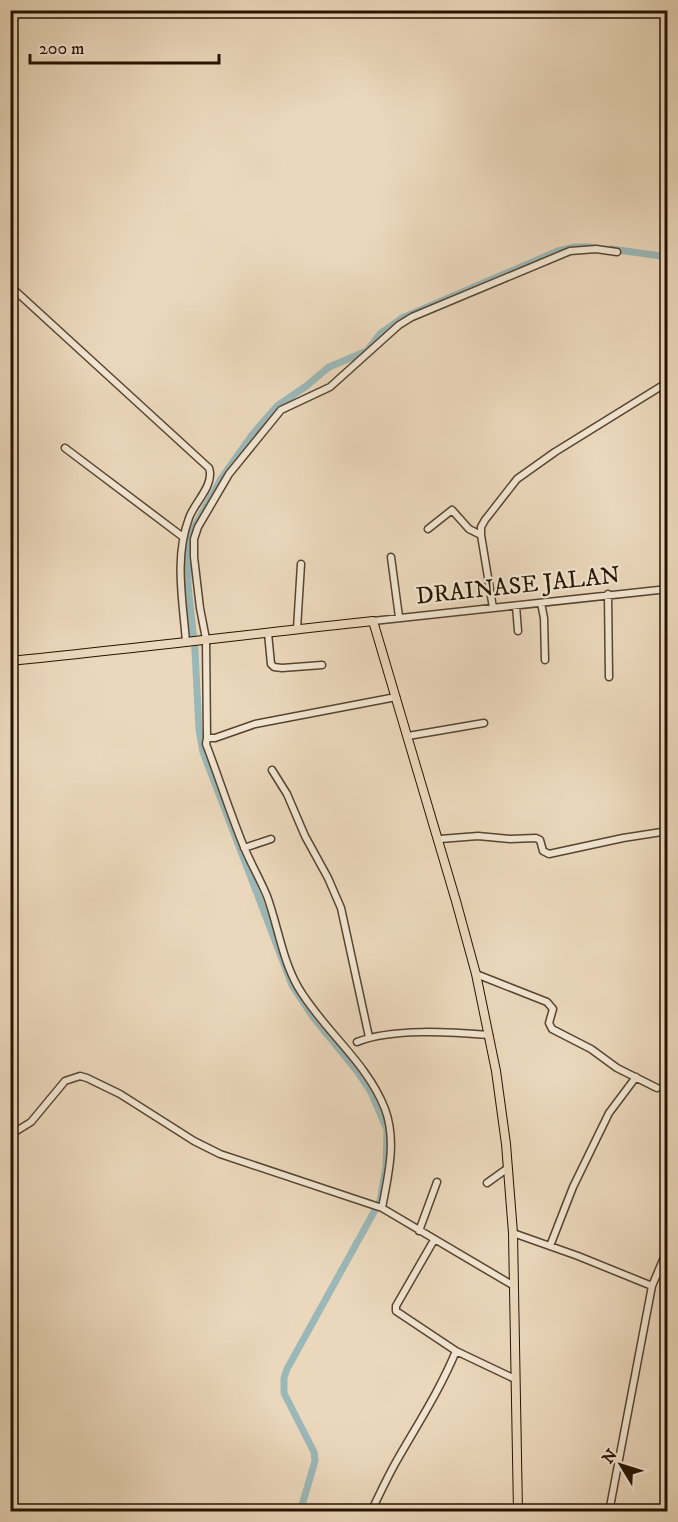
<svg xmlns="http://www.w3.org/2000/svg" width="678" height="1522" font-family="'IM FELL DW Pica',serif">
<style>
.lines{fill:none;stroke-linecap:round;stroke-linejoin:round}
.canal{stroke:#9bb8b8;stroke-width:7}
.minor-casing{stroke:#57442f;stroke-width:9}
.major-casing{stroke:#261300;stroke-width:10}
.minor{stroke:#f2e6d3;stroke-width:6}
.major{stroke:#ebd8bc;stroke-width:8}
.labels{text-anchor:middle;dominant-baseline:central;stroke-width:4.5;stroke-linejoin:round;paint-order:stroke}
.street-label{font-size:24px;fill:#261300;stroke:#f2e6d3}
</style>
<rect width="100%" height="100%" fill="#ebd8bc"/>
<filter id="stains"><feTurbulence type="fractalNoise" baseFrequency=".00333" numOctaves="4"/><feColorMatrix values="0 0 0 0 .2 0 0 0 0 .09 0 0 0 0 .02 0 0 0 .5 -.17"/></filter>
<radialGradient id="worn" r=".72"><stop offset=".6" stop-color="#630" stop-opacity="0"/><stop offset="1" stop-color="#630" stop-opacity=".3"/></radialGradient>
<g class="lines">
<path class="canal" d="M611,249L668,257
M300,1512L315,1461L314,1452L284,1393V1378L287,1369L380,1201L386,1166L387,1130L371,1092L357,1071L313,1017L292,985L203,752L199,730L195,651L188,585V551L191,533L221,479L252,435L277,406L305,387L329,367L367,351L381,333L402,318L558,251L575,247H591"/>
<g class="minor-casing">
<path id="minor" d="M10,286L209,468C215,485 194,503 189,518C174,558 183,601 186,642
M65,448L183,537
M428,529L452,510L469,529L481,535
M391,557L399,617
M608,594L609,677
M541,603L544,618L545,660
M516,606L518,631
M493,608L481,535V527L485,520L517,479L555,452L668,382
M373,621L668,589
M297,629L301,564
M268,633L271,664L274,667L282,668L322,665
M396,697L255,724L215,738H207L206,639L200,608L194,557V539L198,527L229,474L281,410L330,387L399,325L412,317L570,251L596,249L617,252
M408,736L484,723
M207,738L206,744C219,778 230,813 244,847C251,864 260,879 267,896C278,926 282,959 298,987C323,1030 367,1062 385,1109C397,1141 388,1176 382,1208
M272,770L287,794L305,836L328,878L341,908L369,1037
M440,839L478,836L510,839L536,838L540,840L543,851L549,854L623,838L668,831
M244,848L271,839
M476,974L547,1002L553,1009L549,1023L552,1029L591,1049L617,1068L657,1088
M357,1042C392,1028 451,1032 489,1035
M10,1135L31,1122L65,1081L80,1076L87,1078L120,1094L194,1141L220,1154L382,1208L514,1286
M487,1183L508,1168
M419,1231L437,1182
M513,1233L578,1256L652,1286L609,1512
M434,1240L396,1306V1311L456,1351
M550,1246L573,1187L609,1113L636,1077
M652,1286L668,1248
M371,1512C379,1495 387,1478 396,1462C417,1425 440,1390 456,1351L515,1379"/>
</g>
<g class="major-casing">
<path id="major" d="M10,661C132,649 252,634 373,621L456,901L476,974L496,1071L506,1144L513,1233L518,1512"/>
</g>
<use href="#minor" class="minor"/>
<use href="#major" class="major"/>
</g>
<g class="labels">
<g class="street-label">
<text transform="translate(518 586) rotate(-6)">DRAINASE JALAN</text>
</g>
</g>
<rect width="678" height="1522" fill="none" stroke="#ebd8bc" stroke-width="36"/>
<rect x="12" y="12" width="654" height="1498" fill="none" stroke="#261300" stroke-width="3"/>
<rect x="18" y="18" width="642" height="1486" fill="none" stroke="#261300" stroke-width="1.5"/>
<g transform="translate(621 1465) rotate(308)" stroke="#f2e6d3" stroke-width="4.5" paint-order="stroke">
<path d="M0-4.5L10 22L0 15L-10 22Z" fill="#261300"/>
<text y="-9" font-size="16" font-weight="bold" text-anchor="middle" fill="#261300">N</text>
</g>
<path d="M30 54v9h189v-9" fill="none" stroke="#261300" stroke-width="3"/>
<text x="39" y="54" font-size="18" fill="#261300" stroke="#f2e6d3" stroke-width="4.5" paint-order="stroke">200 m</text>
<rect width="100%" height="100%" filter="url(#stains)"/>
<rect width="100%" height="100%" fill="url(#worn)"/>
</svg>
